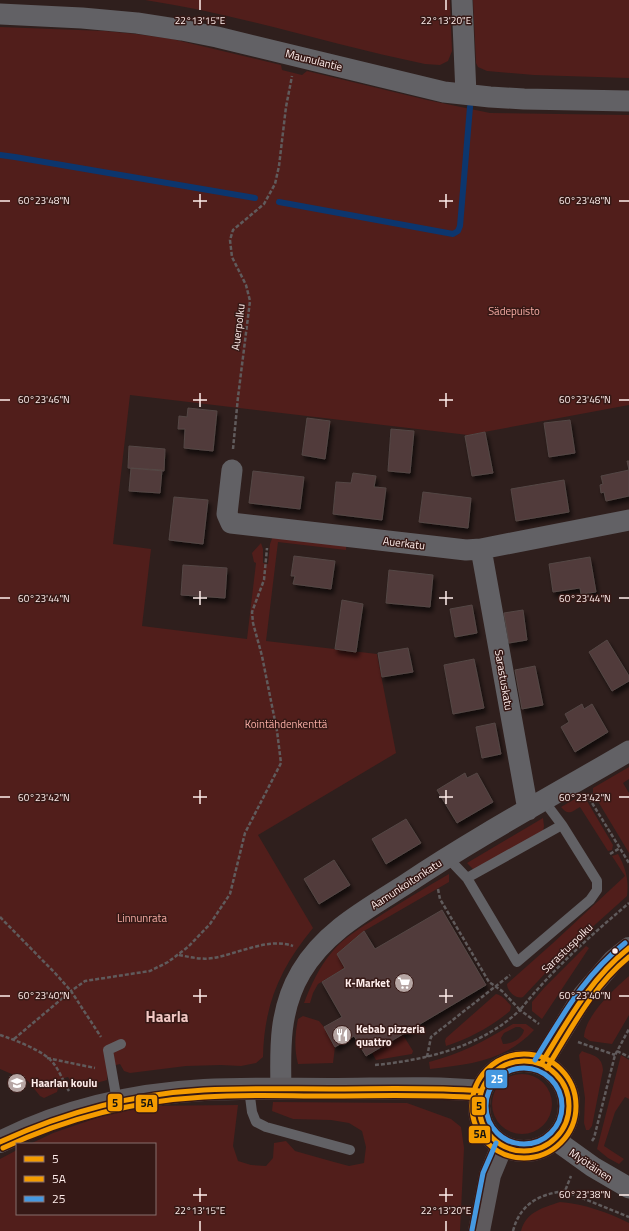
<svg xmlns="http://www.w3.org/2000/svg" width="629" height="1231" font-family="'Titillium Web',sans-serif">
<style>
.green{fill:#511e1b;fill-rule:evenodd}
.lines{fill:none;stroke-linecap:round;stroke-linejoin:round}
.stream{stroke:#0c366e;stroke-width:6}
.building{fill:#513b3a;stroke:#544745;filter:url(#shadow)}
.path{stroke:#605b5c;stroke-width:2.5;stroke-dasharray:4 2;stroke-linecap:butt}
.lane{stroke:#626165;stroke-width:10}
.street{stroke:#626165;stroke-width:21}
.secondary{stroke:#5e5a5d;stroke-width:22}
.bus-1-casing{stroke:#361916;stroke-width:8}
.bus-2-casing{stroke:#361916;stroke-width:8}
.bus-3-casing{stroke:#361916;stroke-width:8}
.bus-1{stroke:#f59c00;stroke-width:5}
.bus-2{stroke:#f59c00;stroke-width:5}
.bus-3{stroke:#4699e1;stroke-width:5}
.ticks{fill:none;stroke:#ffeeec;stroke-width:1.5}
.bus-dot{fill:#ffeeec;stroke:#361916;stroke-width:1.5}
.labels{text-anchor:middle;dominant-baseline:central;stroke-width:3;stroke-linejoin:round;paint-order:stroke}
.street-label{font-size:11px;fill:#ffeeec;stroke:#361916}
.park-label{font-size:11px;fill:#f6aca4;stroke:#361916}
.poi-label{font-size:11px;font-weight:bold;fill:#ffeeec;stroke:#361916;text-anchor:start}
.district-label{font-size:15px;font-weight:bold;fill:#f2c9c5;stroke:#361916}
.ticks-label{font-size:10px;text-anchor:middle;fill:#ffeeec;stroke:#361916;stroke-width:3;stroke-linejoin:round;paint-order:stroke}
.line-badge{stroke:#361916;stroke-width:1.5}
.badge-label{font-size:11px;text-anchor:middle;font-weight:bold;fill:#fff}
.pale-badge-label{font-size:11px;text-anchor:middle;font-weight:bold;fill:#111}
</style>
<defs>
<filter id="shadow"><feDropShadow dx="2.5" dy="4.5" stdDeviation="2" flood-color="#0009"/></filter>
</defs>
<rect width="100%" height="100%" fill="#2f1f1d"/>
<path class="green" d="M145,0H450L452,51L448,61L440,65L425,64C331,45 239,14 145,0Z
M473,0H629V78L534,75L487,71L478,67L476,63Z
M0,27L105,31L136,34L172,39L281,65L282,70L302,75L307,71L427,100L490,113L629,115V405L468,435L130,395L113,544L151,549L142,626L247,639L256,563L254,562L252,553L261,543L263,549V563L268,564L270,544L273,536L346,545V550L278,542L266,641L377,654L396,753L258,835L313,928C280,968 264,1005 263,1057L256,1063L241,1066L221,1065L186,1066L130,1073L124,1071L120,1064L108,1067L107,1080C99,1082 83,1088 74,1084C72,1083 69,1079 68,1077L57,1080L59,1085L57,1092L44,1098L40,1096L28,1081L0,1069Z
M629,767V779L623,783L629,793V853L593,793V788Z
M580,796L587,801L613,845L612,850L608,851L580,807C571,812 569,816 561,807Z
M543,818L544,826L543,831L476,869H473L467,863Z
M618,854C626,868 629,881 627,896L568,949L523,997C516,1000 507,991 507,984L553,943L625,876L612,856Z
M449,874V882L364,931L337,954L345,968L318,984L313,993L310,1003H304C311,985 319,967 332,952C344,937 362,927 378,917C401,902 425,888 449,874Z
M586,946L589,948L542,1019L532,1011V1002L544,988Z
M629,976V1015L612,1044L590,1041L584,1037C585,1016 613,990 629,976Z
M496,994C502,995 507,1001 511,1006L510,1011C491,1027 470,1038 446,1046L445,1041L446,1038Z
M303,1016L319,1021L324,1027L335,1047L333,1063L298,1064C294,1049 295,1034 298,1019Z
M513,1024H526L534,1030C505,1061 470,1064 430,1069L429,1062C461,1054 485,1041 513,1024ZM516,1027H520L524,1030C522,1039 512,1044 503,1044L501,1038L504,1033Z
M403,1035L413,1051L412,1054L376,1060L372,1053Z
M582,1051C594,1056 602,1056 603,1070L592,1126L589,1130H586L584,1123L585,1098L579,1055Z
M621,1055L629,1060V1099L625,1097L615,1112L604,1146L624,1159L619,1164L608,1158L597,1149Z
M492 1104a30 30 0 1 1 60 0a30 30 0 1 1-60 0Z
M273,1102L407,1103L451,1119L461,1127L464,1148L460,1231H0V1159L17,1150V1214H155V1144H30L53,1133L111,1113L137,1106L238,1105L233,1146L238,1161L251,1165L266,1166L273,1158L274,1143L286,1141L295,1151L334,1162L349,1166L364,1163L366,1147L362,1131L349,1123L331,1120L293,1119L272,1111Z
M560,1202C584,1204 607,1212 629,1223V1231H521C526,1212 542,1208 560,1202Z"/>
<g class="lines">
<path class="stream" d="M0,155L15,157L255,198
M279,202L453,234L458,231L460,226L470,107"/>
</g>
<path class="building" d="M188,408L217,411L213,451L184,448L185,429H178L179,416L187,417Z
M307,418L330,421L325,459L302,455Z
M570,420L575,453L549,457L544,423Z
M391,429L414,431L410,473L388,471Z
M485,432L493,473L472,476L465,436Z
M129,446L165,449L164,471L128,468Z
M627,461H629V496L606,501L604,492L601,493L600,485L603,484L601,476L629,470Z
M131,468L162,470L160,493L129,491Z
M253,471L304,477L300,509L249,503Z
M353,473L376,476L374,487L386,488L382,520L333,514L336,482L351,483Z
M564,480L569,512L516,521L511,489Z
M423,492L471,498L468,528L419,522Z
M174,497L208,500L203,544L169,540Z
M294,556L335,561L331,589L293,584L295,576H291Z
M590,557L596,592L581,594L580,588L553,592L549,564Z
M183,565L227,568L225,598L181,595Z
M389,570L433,575L430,607L386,603Z
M342,600L363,604L356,652L335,649Z
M472,605L477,633L455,637L450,609Z
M523,610L527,640L509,643L504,613Z
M607,640L629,676V681L612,691L589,652Z
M408,648L413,672L382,677L378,653Z
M474,659L484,708L453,714L444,665Z
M535,666L543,705L522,709L515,670Z
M582,704L584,709L592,704L608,732L575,752L561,727L569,722L565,714Z
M495,723L501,754L482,758L476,727Z
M465,773L467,778L477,773L493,802L457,823L437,790Z
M406,819L421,843L386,864L372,839Z
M334,860L350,885L319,904L304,879Z
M442,910L486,985L366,1056L354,1036L335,1047L324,1027L342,1017L322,982L345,968L337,954L364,931L375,949Z"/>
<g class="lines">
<path class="path" d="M233,449L238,397L250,301L246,285L232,257L230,240L233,230L264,204L275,184L279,166L286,107L292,76
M589,798L629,863
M610,854L620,848
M438,889L440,899L489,982L502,991L520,1010C552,970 590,936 629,903
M0,917L55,973L71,991L101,1037
M179,955C190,957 201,960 213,958C237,954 270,937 293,946
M0,1035C15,1040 45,1051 54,1064C60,1072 64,1083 69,1091
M14,1039L71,991L85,981L150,971L168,962L188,947L210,924L230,894L245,833L281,763L277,731L262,656L253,623L252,612L264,580L267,548
M578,1042L615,1055
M617,1051L629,1057
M427,1057L431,1037L510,975
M47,1058L95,1068
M375,1065C426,1060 481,1047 520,1010L539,1024
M592,1141L594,1138L615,1055L629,1029
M565,1191L629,1217
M513,1231C520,1204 539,1194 565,1191L571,1176"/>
<path class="lane" d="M447,857L467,878L517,962L590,900L597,890V881L562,825L544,801
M467,878L562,825
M249,1089L252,1112L256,1122L266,1127L350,1150
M117,1101L108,1050L121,1044"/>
<path class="street" d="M462,0L466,94
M0,14L82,18L137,23L182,30L217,37L444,92L490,97L524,99L629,101
M232,470L227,514L231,523L466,550L481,549L629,520
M481,549L528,810
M281,1089C280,1048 279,1009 301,972C325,931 367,909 406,884C478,836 554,795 629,751
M554,1139L593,1167L629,1188"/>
<path class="secondary" d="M479 1106a45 45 0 1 1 90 0a45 45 0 1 1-90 0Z
M541,1064L583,996L614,960L629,948
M0,1142C63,1110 134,1094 204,1090C246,1088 287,1089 329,1089C379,1089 430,1086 480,1091
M479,1231L490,1175L502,1146"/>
<g class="bus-1-casing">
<path id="bus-1" d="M479 1106a45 45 0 1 1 90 0a45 45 0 1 1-90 0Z
M541,1064C567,1022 590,979 629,948
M0,1142C65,1112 133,1094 204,1090C246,1088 287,1089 329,1089C379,1089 429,1087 480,1091"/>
</g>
<g class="bus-2-casing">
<path id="bus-2" d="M472 1106a52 52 0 1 1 104 0a52 52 0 1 1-104 0Z
M547,1068C571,1029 593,986 629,957
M3,1148C67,1118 134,1101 204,1097C245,1094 287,1096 328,1096C379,1096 429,1094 479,1098"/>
</g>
<g class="bus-3-casing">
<path id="bus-3" d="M535,1060C562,1017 584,975 625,943
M486 1106a38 38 0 1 1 76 0a38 38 0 1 1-76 0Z
M472,1230L483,1173L496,1143"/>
</g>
<use href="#bus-1" class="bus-1"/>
<use href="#bus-2" class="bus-2"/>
<use href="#bus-3" class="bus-3"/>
</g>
<path class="ticks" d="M200,0V10M446,0V10M200,194V208M446,194V208M0,201H10M193,201H207M439,201H453M619,201H629M200,393V407M446,393V407M0,400H10M193,400H207M439,400H453M619,400H629M200,591V605M446,591V605M0,598H10M193,598H207M439,598H453M619,598H629M200,790V804M446,790V804M0,797H10M193,797H207M439,797H453M619,797H629M200,989V1003M446,989V1003M0,996H10M193,996H207M439,996H453M619,996H629M200,1188V1202M446,1188V1202M193,1195H207M439,1195H453M619,1195H629M200,1221V1231M446,1221V1231"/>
<defs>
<g id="supermarket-disc" transform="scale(1)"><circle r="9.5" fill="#b6a6a4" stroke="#361916"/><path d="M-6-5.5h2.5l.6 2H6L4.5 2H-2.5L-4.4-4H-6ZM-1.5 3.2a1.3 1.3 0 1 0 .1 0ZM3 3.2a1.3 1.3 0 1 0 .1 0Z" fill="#fff"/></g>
<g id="restaurant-disc" transform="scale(1)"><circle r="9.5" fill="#b6a6a4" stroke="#361916"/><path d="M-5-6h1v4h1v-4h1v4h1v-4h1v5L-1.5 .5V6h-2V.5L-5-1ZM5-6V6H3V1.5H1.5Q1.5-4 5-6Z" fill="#fff"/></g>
<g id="school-disc" transform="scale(1)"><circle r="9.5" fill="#b6a6a4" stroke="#361916"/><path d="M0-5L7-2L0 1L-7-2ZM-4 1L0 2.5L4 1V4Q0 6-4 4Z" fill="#fff"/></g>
</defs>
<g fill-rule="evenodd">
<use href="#supermarket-disc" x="404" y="983"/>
<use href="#restaurant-disc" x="342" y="1035"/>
<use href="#school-disc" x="17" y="1083"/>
</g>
<circle class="bus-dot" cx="615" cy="951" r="3.5"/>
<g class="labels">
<g class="street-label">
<text transform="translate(314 60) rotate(14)">Maunulantie</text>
<text transform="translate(238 327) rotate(-83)">Auerpolku</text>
<text transform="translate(404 543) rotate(7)">Auerkatu</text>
<text transform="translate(504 680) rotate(80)">Sarastuskatu</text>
<text transform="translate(406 884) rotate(-33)">Aamunkoitonkatu</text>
<text transform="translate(567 948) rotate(-44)">Sarastuspolku</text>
<text transform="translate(591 1165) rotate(34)">Myötäinen</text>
</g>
<g class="park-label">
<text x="514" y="311">Sädepuisto</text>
<text x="286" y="724">Kointähdenkenttä</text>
<text x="142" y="918">Linnunrata</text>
</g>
<g class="poi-label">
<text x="390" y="983" text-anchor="end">K-Market</text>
<text x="356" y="1029">Kebab pizzeria<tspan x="356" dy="13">quattro</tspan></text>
<text x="31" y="1083">Haarlan koulu</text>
</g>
<g class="district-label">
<text x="167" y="1016">Haarla</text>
</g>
</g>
<g class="ticks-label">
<text x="200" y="24">22°13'15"E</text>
<text x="446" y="24">22°13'20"E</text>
<text x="44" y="204">60°23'48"N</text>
<text x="585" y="204">60°23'48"N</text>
<text x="44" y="403">60°23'46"N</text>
<text x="585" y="403">60°23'46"N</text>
<text x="44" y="602">60°23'44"N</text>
<text x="585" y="602">60°23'44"N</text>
<text x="44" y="801">60°23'42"N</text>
<text x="585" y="801">60°23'42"N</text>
<text x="44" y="999">60°23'40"N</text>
<text x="585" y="999">60°23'40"N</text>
<text x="585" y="1198">60°23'38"N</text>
<text x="200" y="1214">22°13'15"E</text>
<text x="446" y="1214">22°13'20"E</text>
</g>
<g class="line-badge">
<rect x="485" y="1069" width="23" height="20" rx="4" fill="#4699e1"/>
<rect x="107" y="1093" width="16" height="19" rx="4" fill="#f59c00"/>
<rect x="135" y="1094" width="23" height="19" rx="4" fill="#f59c00"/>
<rect x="471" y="1096" width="15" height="20" rx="4" fill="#f59c00"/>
<rect x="468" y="1125" width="23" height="19" rx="4" fill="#f59c00"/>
</g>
<g class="badge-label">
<text x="497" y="1083">25</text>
</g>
<g class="pale-badge-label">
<text x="115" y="1107">5</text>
<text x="147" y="1107">5A</text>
<text x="479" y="1110">5</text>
<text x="480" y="1138">5A</text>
</g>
<rect x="16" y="1143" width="140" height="72" fill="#361916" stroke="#866e6c"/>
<rect x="24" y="1156" width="20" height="6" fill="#f59c00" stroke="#866e6c"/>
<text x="52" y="1163" font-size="12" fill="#ffeeec">5</text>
<rect x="24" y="1176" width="20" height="6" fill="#f59c00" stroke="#866e6c"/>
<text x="52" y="1183" font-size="12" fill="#ffeeec">5A</text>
<rect x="24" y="1196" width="20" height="6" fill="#4699e1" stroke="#866e6c"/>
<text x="52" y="1203" font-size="12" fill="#ffeeec">25</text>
</svg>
